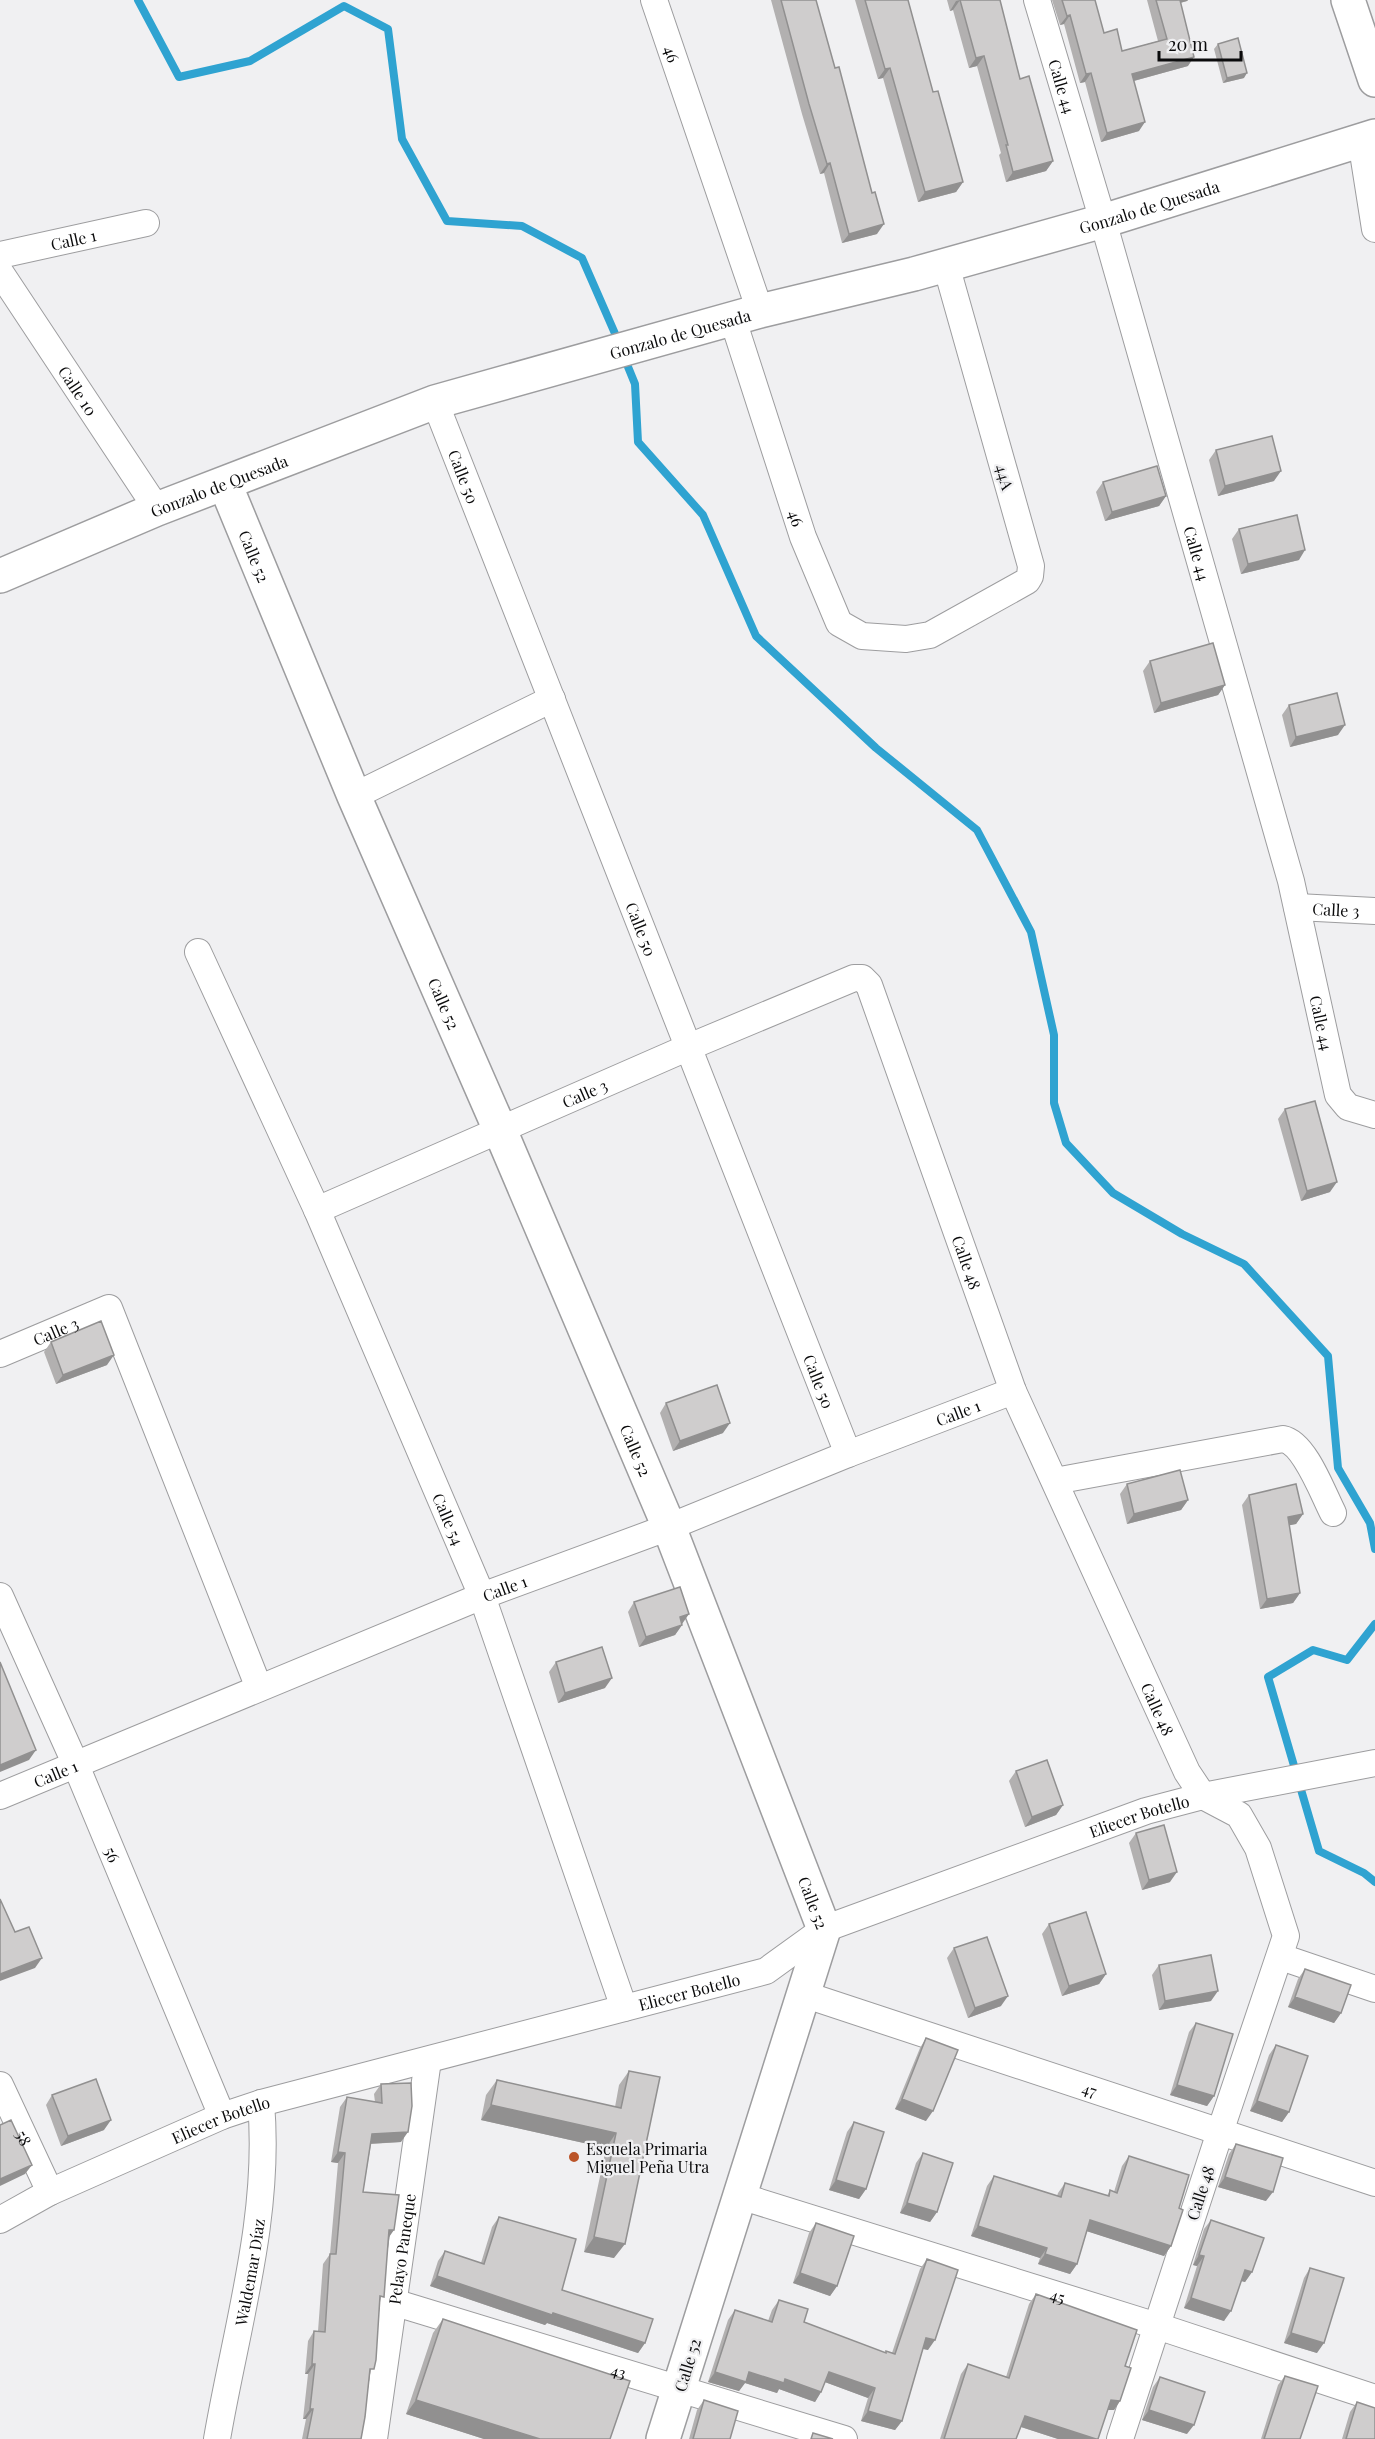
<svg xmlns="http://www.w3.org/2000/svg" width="1375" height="2439" font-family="'Playfair Display',serif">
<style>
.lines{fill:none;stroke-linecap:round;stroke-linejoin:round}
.stream{stroke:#2fa3d1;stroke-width:8}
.street-casing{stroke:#9d9d9f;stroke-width:28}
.secondary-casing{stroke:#9d9d9f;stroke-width:36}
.street{stroke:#fff;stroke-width:26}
.secondary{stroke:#fff;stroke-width:33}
.wall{fill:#b2b0b0}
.shaded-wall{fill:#919090}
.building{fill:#cfcdcd;stroke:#919090;stroke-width:1.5}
.poi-dot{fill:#bb5428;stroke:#f0f0f2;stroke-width:2}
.labels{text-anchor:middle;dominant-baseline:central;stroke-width:4.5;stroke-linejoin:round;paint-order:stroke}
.street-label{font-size:16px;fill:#0b0b0c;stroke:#f0f0f2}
.poi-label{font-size:16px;fill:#0b0b0c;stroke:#f0f0f2;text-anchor:start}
</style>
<rect width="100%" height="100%" fill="#f0f0f2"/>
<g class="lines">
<path class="stream" d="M138,0L179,77L250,61L344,6L388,29L402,139L447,221L522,226L582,258L620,345
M624,357L635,384L638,442L703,515L756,636L876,748L977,830L1031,932L1054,1035V1103L1066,1143L1113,1193L1182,1234L1244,1264L1328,1356L1338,1468L1370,1523L1375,1549
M1375,1624L1347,1660L1313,1650L1268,1677L1319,1851L1364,1873L1375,1882"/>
<g class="street-casing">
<g id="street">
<path id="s1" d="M654,0L760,311"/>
<path id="s2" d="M1037,0L1103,221L1291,881L1338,1095L1348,1107L1375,1115"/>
<path d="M1361,140L1375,229"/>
<path id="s3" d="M0,255L146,223"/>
<path id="s4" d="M0,272L157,509"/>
<path id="s5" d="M733,320L803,537L839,623L862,636L906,639L930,635L1027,581L1030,576L1031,566L946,265"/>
<path id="s6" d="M435,402L848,1454"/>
<path d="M354,796L552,699"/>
<path id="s7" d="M1297,907L1375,911"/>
<path id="s8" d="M198,952L317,1210L482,1596L624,2008"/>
<path id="s9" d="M317,1210L689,1047L854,978H862L869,985L1013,1391L1187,1772L1203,1796L1239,1815L1258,1848L1286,1936L1220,2132L1120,2439"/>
<path id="s10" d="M0,1354L109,1308L259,1688"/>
<path d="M1055,1481L1283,1439C1305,1443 1323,1494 1333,1513"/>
<path id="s11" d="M0,1596L75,1763L222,2116"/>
<path id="s12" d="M0,1796L482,1596L669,1527L848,1454L1013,1391"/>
<path d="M1281,1957L1375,1989"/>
<path id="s13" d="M803,1994L1375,2183"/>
<path id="s14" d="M0,2085L50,2192"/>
<path id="s15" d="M740,2196L1157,2326L1375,2398"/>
<path id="s16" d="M0,2220L50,2192L222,2116L261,2103L766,1971L824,1929L1146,1811L1203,1796L1375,1763"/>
<path id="s17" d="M393,2302L844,2439"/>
<path id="s18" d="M217,2439C236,2328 271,2216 261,2103"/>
<path id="s19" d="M374,2439L428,2060"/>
</g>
</g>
<g class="secondary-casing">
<g id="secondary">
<path d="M1348,0L1375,80"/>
<path id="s20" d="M225,484L354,796L500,1130L669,1527L824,1929L663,2439"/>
<path id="s21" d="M0,576L157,509L435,402L760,311L914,274L1103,221L1375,136"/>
</g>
</g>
<use href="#street" class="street"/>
<use href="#secondary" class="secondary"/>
</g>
<path class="wall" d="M771,0H816L877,234L842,243L824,173L820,174L802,114Z
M855,0H908L933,92L963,182L956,192L918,202L883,78L878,79Z
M947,0H1000L1020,79L1053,161L1046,171L1006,182L999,155L1001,153L977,66L969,68L953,10L950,11Z
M1052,0H1095L1104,33L1122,51L1158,41L1147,0H1188L1187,1L1180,3L1188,66L1134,81L1139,131L1101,142L1085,82L1080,83L1064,24L1060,25Z
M1218,44L1244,78L1223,83L1214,49Z
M1216,450L1274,481L1218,496L1209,460Z
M1103,482L1166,496L1159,506L1105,521L1096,492Z
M1239,529L1299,560L1241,574L1232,539Z
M1150,661L1225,685L1218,695L1154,713L1143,671Z
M1289,705L1338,735L1290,747L1282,715Z
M1285,1109L1330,1192L1301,1201L1278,1119Z
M51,1342L107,1365L56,1384L44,1352Z
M666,1403L723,1433L673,1451L660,1413Z
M1127,1484L1188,1500L1181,1510L1127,1524L1120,1494Z
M1249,1495L1303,1514L1296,1524L1289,1525L1300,1593L1293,1603L1260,1609L1242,1505Z
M634,1602L682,1624V1625L675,1635L639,1647L628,1612Z
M556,1662L605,1688L558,1703L549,1672Z
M1016,1771L1063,1805L1056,1815L1025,1827L1009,1781Z
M1136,1833L1170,1882L1142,1890L1129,1843Z
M1049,1924L1106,1974L1099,1984L1062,1996L1042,1934Z
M954,1948L1001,2006L968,2018L947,1958Z
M1159,1965L1211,2001L1159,2010L1152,1975Z
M1305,1969L1341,2013L1334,2023L1288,2007L1298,1979Z
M1196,2023L1214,2096L1207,2106L1170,2095L1189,2032Z
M926,2038V2121L895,2109L920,2048Z
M1276,2045L1289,2112L1282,2122L1250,2111L1269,2055Z
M629,2071L614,2258L584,2252L606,2148L481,2120L486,2095L497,2080L615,2107L619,2085Z
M381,2084L401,2142L371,2144L363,2192L389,2238L361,2439H302L306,2419H303L308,2374H305L308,2341L314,2331H318L323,2264L330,2254L338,2163L331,2162L340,2107L347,2097L375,2102L374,2094Z
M52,2095L104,2130L61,2146L46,2105Z
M854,2122L866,2189L859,2199L829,2190L847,2132Z
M1236,2144L1266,2201L1218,2187L1229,2154Z
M923,2153L937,2212L930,2222L900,2213L916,2163Z
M1129,2156L1179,2208L1171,2246L1164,2256L1087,2231L1077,2264L1070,2274L1038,2264L1040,2258L971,2236L987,2186L994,2176L1057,2196L1058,2193L1065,2183L1107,2196L1110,2190L1114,2192L1122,2166Z
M499,2217L562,2290L645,2343L638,2353L547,2323L545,2325L430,2286L438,2261L445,2251L481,2263L492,2227Z
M1211,2220L1252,2272L1245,2282L1241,2281L1224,2321L1184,2308L1197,2266L1193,2265L1204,2229Z
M816,2223L837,2286L830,2296L793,2283L809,2233Z
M927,2259L928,2350L923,2349L902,2421L895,2430L861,2421L868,2398L825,2382L821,2392L815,2402L779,2389L777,2393L745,2383L739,2391L708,2382L728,2320L735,2310L768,2321L772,2310L779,2300L804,2322L885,2353L886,2351L892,2353L920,2269Z
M1310,2268L1317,2353L1284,2343L1304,2278Z
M1036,2294L1125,2366L1120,2401L1114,2410H1107L1098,2439H1058L1021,2427L1016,2439H940L961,2374L968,2364L1006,2377L1029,2304Z
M443,2319L610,2439H484L406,2414L433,2333Z
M1285,2376L1300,2439H1261L1278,2385Z
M1160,2377L1187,2434L1142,2420L1153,2387Z
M704,2400L730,2439H689L697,2410Z
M1357,2402L1375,2439H1342L1350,2412Z"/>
<path class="shaded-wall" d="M960,0L953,10L950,11L956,1Z
M1176,0H1188L1187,1L1172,5Z
M1070,15L1064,24L1060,25L1067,16Z
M984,56L977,66L969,68L976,58Z
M1194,57L1188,66L1126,83L1132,74Z
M890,68L883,78L878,79L885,69Z
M1091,73L1085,82L1080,83L1086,74Z
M1247,73L1244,78L1223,83L1227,78Z
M1145,122L1139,131L1101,142L1107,133Z
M1053,161L1046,171L1006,182L1013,172Z
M830,163L824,173L820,174L827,164Z
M963,182L956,192L918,202L925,192Z
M884,224L877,234L842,243L849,234Z
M1281,471L1274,481L1218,496L1225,486Z
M1166,496L1159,506L1105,521L1112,512Z
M1305,550L1299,560L1241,574L1248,564Z
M1225,685L1218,695L1154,713L1161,703Z
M1345,725L1338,735L1290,747L1296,737Z
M1337,1182L1330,1192L1301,1201L1307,1191Z
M114,1355L107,1365L56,1384L63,1375Z
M730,1423L723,1433L673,1451L680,1441Z
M1188,1500L1181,1510L1127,1524L1134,1514Z
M1303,1514L1296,1524L1281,1527L1288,1517Z
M1300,1593L1293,1603L1260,1609L1267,1599Z
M689,1614L682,1624L680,1617Z
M682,1625L675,1635L639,1647L646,1637Z
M612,1678L605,1688L558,1703L565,1693Z
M36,1750L29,1760L0,1772V1765Z
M1063,1805L1056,1815L1025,1827L1032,1817Z
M1177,1872L1170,1882L1142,1890L1149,1880Z
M42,1958L35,1968L0,1981V1974Z
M1106,1974L1099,1984L1062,1996L1069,1986Z
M1218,1991L1211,2001L1159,2010L1165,2001Z
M1008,1996L1001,2006L968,2018L975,2008Z
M1295,1997L1341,2013L1334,2023L1288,2007Z
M1177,2085L1214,2096L1207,2106L1170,2095Z
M902,2099L933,2111L926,2121L895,2109Z
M1257,2101L1289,2112L1282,2122L1250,2111Z
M491,2105L616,2133L606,2148L481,2120Z
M111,2120L104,2130L61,2146L68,2136Z
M408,2132L401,2142L365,2144L372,2134Z
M338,2152L345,2153L338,2163L331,2162Z
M32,2165L25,2174L0,2186V2179Z
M1225,2177L1273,2192L1266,2201L1218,2187Z
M836,2180L866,2189L859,2199L829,2190Z
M907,2203L937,2212L930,2222L900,2213Z
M1090,2220L1171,2246L1164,2256L1083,2230Z
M978,2226L1047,2248L1040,2258L971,2236Z
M389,2230H394L387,2240Z
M594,2237L625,2244L614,2258L584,2252Z
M1045,2254L1077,2264L1070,2274L1038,2264Z
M1199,2255L1204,2256L1197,2266L1193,2265Z
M1245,2270L1252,2272L1245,2282L1238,2280Z
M800,2273L837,2286L830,2296L793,2283Z
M437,2276L553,2313L645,2343L638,2353L547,2323L545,2325L430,2286Z
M1191,2298L1231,2311L1224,2321L1184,2308Z
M1291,2333L1324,2343L1317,2353L1284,2343Z
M926,2338L935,2340L928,2350L920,2348Z
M312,2364H315L308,2374H305Z
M715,2372H749L785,2379L821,2392L815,2402L779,2389L777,2393L745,2383L739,2391L708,2382Z
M829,2372L875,2388L868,2398L822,2381Z
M416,2400L540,2439H484L406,2414Z
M1111,2400L1120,2401L1114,2410H1104Z
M310,2409H313L306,2419H303Z
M1149,2410L1194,2425L1187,2434L1142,2420Z
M868,2411L902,2421L895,2430L861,2421Z
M1025,2416L1096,2439H1058L1018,2426Z"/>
<path class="building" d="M781,0H816L835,68L839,67L872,193L875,192L884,224L849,234L830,163L827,164L809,104Z
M865,0H908L933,92L938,91L963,182L925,192L890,68L885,69Z
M960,0H1000L1020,79L1029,76L1053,161L1013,172L1006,145H1008L984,56L976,58Z
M1062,0H1095L1104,33L1117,29L1122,51L1167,39L1156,0H1180L1194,57L1132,74L1145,122L1107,133L1091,73L1086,74L1070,15L1067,16Z
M1238,38L1247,73L1227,78L1218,44Z
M1272,436L1281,471L1225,486L1216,450Z
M1157,466L1166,496L1112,512L1103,482Z
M1297,515L1305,550L1248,564L1239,529Z
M1213,643L1225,685L1161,703L1150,661Z
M1337,693L1345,725L1296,737L1289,705Z
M1315,1101L1337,1182L1307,1191L1285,1109Z
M101,1321L114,1355L63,1375L51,1342Z
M717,1385L730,1423L680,1441L666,1403Z
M1180,1470L1188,1500L1134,1514L1127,1484Z
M1296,1484L1303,1514L1288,1517L1300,1593L1267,1599L1249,1495Z
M680,1587L689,1614L680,1617L682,1625L646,1637L634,1602Z
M602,1647L612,1678L565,1693L556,1662Z
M0,1662L36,1750L0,1765Z
M1047,1760L1063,1805L1032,1817L1016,1771Z
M1164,1825L1177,1872L1149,1880L1136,1833Z
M0,1899L15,1932L29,1927L42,1958L0,1974Z
M1086,1912L1106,1974L1069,1986L1049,1924Z
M987,1937L1008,1996L975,2008L954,1948Z
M1211,1955L1218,1991L1165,2001L1159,1965Z
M1305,1969L1351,1985L1341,2013L1295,1997Z
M1196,2023L1233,2034L1214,2096L1177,2085Z
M926,2038L958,2050L933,2111L902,2099Z
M1276,2045L1308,2056L1289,2112L1257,2101Z
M629,2071L660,2077L625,2244L594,2237L616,2133L491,2105L497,2080L621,2108Z
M96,2079L111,2120L68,2136L52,2095Z
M411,2083L412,2106L408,2132L372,2134L363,2192L399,2195L394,2230H389L384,2297L380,2296L376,2360L374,2369H370L365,2417L361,2439H307L313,2409H310L315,2364H312L314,2331L325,2332L330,2254H336L345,2153L338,2152L347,2097L382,2103L381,2084Z
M11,2120L32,2165L0,2179V2125Z
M854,2122L884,2132L866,2189L836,2180Z
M1236,2144L1283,2158L1273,2192L1225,2177Z
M923,2153L953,2163L937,2212L907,2203Z
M1129,2156L1189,2175L1179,2208L1183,2210L1171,2246L1090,2220L1077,2264L1045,2254L1047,2248L978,2226L994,2176L1061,2197L1065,2183L1109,2196L1110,2190L1117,2193Z
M499,2217L576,2239L562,2290L653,2319L645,2343L553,2313L552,2315L437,2276L445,2251L484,2264Z
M1211,2220L1264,2238L1252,2272L1245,2270L1231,2311L1191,2298L1204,2256L1199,2255Z
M816,2223L854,2236L837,2286L800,2273Z
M927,2259L958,2270L935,2340L926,2338L902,2421L868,2411L875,2388L829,2372L821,2392L785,2379L784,2383L749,2372L746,2382L715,2372L735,2310L772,2322L779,2300L808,2309L804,2322L886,2353V2351L895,2354Z
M1310,2268L1344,2278L1324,2343L1291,2333Z
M1036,2294L1137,2330L1125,2366L1131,2368L1120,2401L1111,2400L1098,2439H1096L1025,2416L1016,2439H944L968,2364L1009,2378Z
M443,2319L630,2381L610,2439H540L416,2400Z
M1285,2376L1318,2386L1300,2439H1264Z
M1160,2377L1205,2392L1194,2425L1149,2410Z
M704,2400L738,2411L730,2439H693Z
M1357,2402L1375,2408V2439H1346Z
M813,2433L833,2439H811Z"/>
<circle class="poi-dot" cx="574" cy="2157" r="6"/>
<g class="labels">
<g class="street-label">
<text stroke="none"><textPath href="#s1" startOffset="57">46</textPath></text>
<text stroke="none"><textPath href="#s2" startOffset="90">Calle 44</textPath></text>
<text stroke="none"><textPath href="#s21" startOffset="1209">Gonzalo de Quesada</textPath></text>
<text stroke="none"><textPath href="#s3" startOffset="75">Calle 1</textPath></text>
<text stroke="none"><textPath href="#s21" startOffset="723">Gonzalo de Quesada</textPath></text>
<text stroke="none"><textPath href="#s4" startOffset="142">Calle 10</textPath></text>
<text stroke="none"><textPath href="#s6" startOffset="80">Calle 50</textPath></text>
<text transform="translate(1005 477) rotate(74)">44A</text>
<text stroke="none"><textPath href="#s21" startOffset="237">Gonzalo de Quesada</textPath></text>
<text stroke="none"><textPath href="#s5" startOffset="208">46</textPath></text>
<text stroke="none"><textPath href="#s2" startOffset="576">Calle 44</textPath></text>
<text stroke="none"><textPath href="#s20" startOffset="78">Calle 52</textPath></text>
<text stroke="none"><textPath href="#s7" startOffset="39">Calle 3</textPath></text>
<text stroke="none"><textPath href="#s6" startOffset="566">Calle 50</textPath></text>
<text stroke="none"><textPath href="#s20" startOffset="564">Calle 52</textPath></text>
<text stroke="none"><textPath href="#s2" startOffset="1062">Calle 44</textPath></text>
<text stroke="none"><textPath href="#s9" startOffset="292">Calle 3</textPath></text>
<text stroke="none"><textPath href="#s9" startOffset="897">Calle 48</textPath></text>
<text stroke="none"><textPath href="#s10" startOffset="60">Calle 3</textPath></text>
<text stroke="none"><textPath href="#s6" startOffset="1052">Calle 50</textPath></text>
<text stroke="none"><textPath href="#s12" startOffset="1032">Calle 1</textPath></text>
<text stroke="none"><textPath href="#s20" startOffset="1050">Calle 52</textPath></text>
<text stroke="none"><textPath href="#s8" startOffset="620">Calle 54</textPath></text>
<text stroke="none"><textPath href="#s12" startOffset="546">Calle 1</textPath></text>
<text stroke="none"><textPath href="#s9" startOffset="1383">Calle 48</textPath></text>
<text stroke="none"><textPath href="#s12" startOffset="60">Calle 1</textPath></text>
<text stroke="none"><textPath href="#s16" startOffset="1215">Eliecer Botello</textPath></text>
<text stroke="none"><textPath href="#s11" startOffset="282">56</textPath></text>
<text stroke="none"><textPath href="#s20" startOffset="1536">Calle 52</textPath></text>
<text stroke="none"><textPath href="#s16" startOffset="729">Eliecer Botello</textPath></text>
<text stroke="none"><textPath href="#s13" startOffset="302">47</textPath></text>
<text stroke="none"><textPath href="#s16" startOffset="243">Eliecer Botello</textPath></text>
<text stroke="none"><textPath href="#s14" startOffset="58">58</textPath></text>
<text transform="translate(1200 2193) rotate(-72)">Calle 48</text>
<text stroke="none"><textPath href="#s19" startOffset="192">Pelayo Paneque</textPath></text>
<text stroke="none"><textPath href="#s18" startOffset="170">Waldemar Díaz</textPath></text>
<text stroke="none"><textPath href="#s15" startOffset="333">45</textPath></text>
<text transform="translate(687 2365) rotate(-73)">Calle 52</text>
<text stroke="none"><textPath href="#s17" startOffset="236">43</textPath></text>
</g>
<g class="poi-label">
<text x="586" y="2148">Escuela Primaria<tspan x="586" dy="18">Miguel Peña Utra</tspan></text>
</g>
</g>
<path d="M1159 51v9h82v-9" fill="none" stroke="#0b0b0c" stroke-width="3"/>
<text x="1168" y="51" font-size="18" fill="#0b0b0c" stroke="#f0f0f2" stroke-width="4.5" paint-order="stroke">20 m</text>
</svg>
